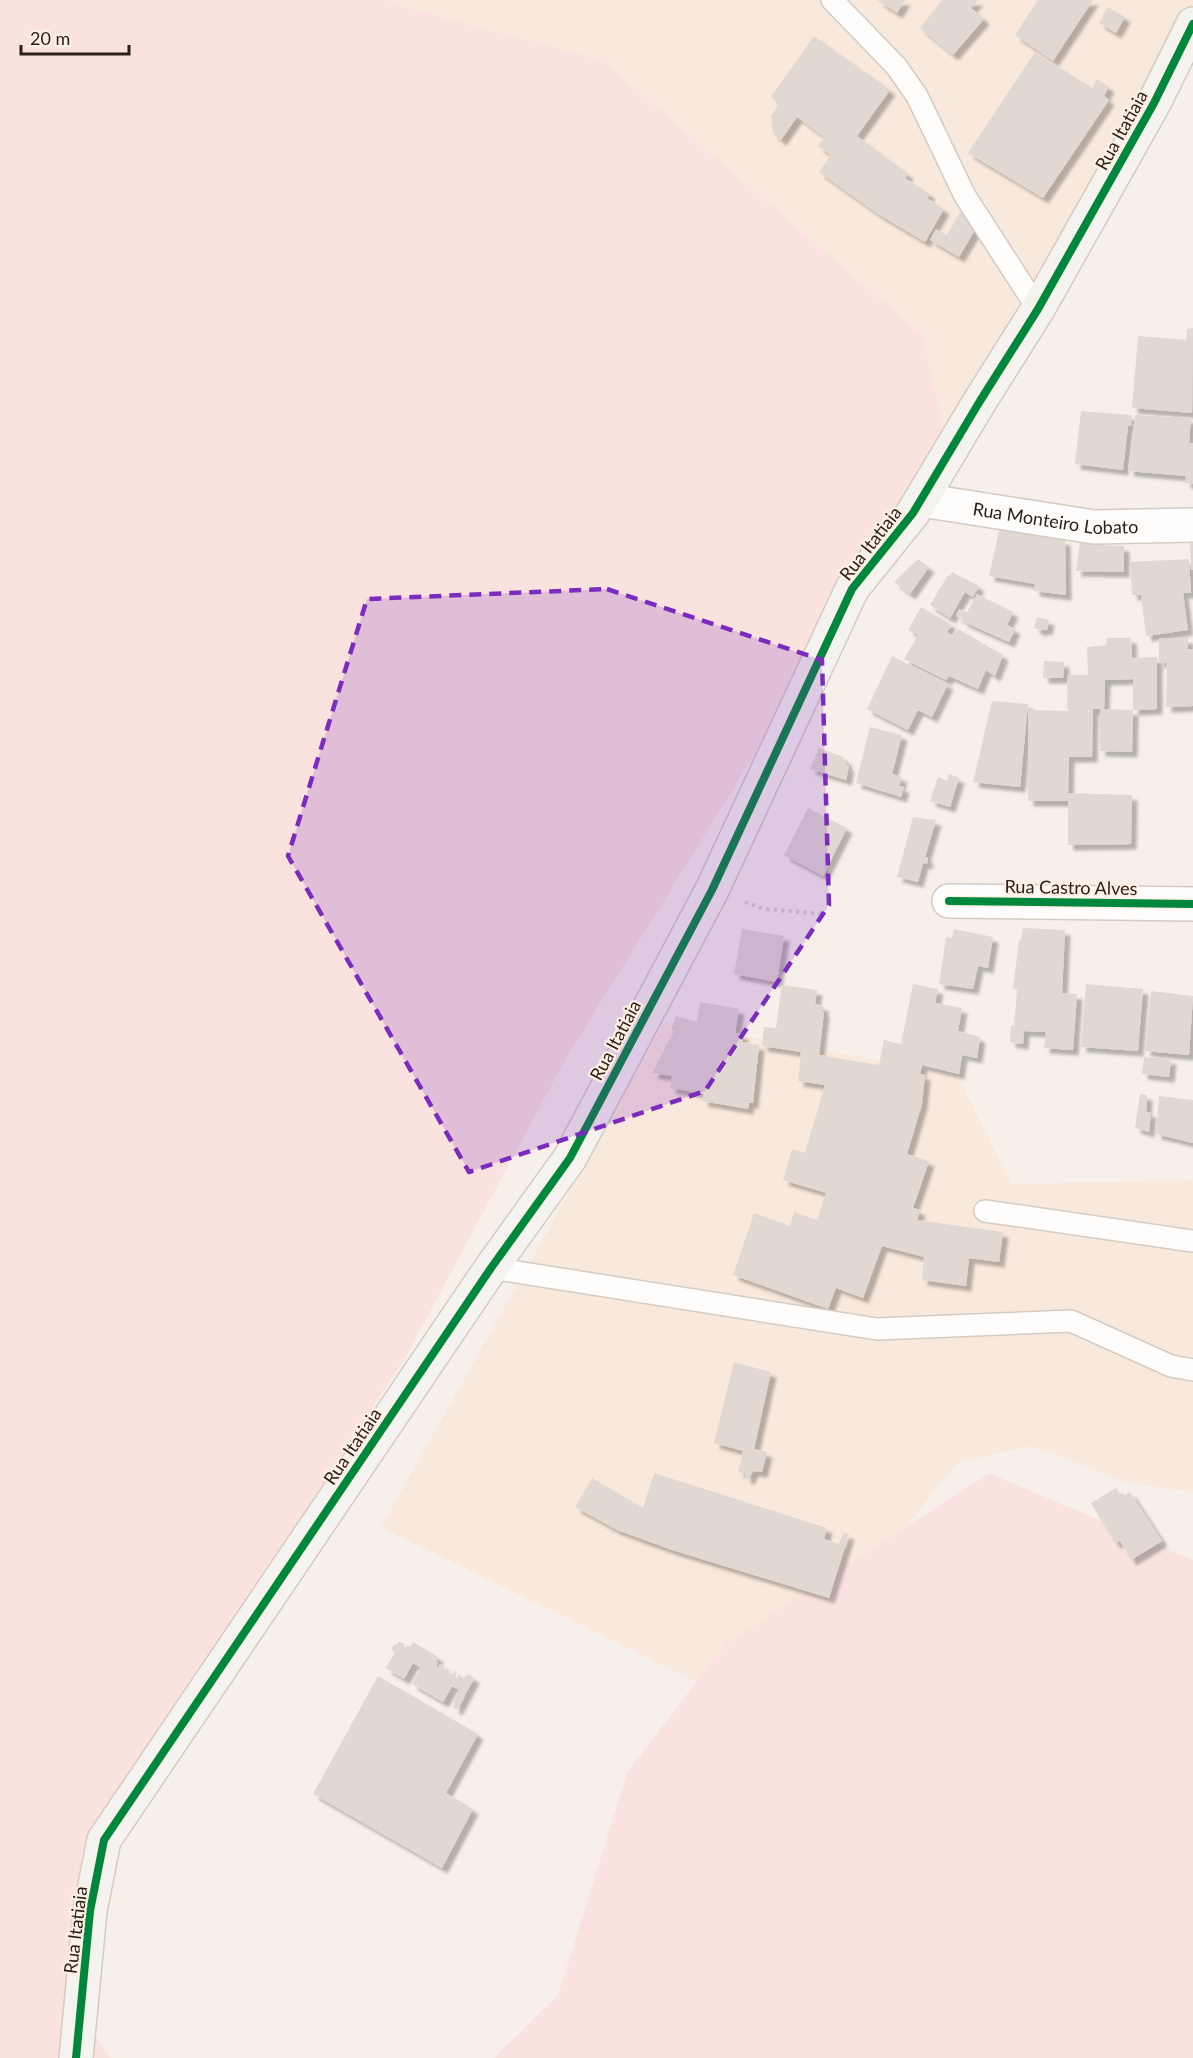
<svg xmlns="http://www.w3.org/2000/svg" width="1193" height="2058" font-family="Lato,sans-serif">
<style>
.built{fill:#f9e9dc}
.green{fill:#fae3de}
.building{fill:#e2d8d2;filter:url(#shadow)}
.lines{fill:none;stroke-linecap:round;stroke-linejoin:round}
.lane-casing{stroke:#d4cbc3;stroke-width:24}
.street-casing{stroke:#d4cbc3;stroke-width:36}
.secondary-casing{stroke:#d4cbc3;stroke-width:36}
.path{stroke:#d4d2cf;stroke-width:4;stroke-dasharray:3 4.5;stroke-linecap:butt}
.lane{stroke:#fefdfc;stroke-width:21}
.street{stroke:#fefdfc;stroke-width:33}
.secondary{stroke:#f5f3ef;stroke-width:33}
.cycleway-casing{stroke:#fcf0e5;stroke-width:11}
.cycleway{stroke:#00873e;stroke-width:8}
.marked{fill:#7b2cbf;fill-opacity:0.2;stroke:#7b2cbf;stroke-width:4.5;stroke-dasharray:12 8;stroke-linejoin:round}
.labels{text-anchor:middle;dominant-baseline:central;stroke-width:4.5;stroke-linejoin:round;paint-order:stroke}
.street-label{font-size:18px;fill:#2c2118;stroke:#fcf0e5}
</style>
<defs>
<filter id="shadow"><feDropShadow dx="5.5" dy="5.5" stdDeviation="1.5" flood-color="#0004"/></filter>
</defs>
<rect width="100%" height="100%" fill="#f7f0ea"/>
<path class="built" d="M58,0H1193V24L913,513Z
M665,1022L957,1074L1011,1184L1193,1180V1492L1128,1483L1032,1446L958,1462L863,1579L710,1688L381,1527Z"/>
<path class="green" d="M0,0H388L389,3L602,60L922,335L947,445L566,1058L407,1355L82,1855L71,2001L111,2058H0Z
M989,1473L1193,1560V2058H494L558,1995L627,1773L725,1644Z"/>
<path class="building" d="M877,0H905L897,13Z
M942,0H978L971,8L984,19L953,55L920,28Z
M1038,0H1093L1053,61L1015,35Z
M1108,7L1125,17L1116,33L1099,23Z
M814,36L890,90L857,136L908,174L905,178L930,194L927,198L944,209L925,242L878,214L819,172L831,155L818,146L824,137L797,117L781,140L773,134L771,116L779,104L771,97Z
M1035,52L1092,88L1097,79L1109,87L1104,96L1109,100L1043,198L968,153Z
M960,212L979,223L959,257L930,240L936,229L947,235Z
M1193,328L1192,413L1132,408L1138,336L1186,340L1187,329Z
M1081,411L1132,415L1131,426H1128L1123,470L1075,464Z
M1135,415L1191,418L1189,443H1193V484L1185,483L1186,476L1128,471Z
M1000,526L1050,535V538L1065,540L1066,595L1034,591L1035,584L989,576Z
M1081,533H1097V545L1124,546V572L1076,571Z
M1190,543H1193V570H1191Z
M918,559L929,567L910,594L894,582Z
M1189,559L1191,593H1183L1188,630L1146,636L1141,595H1132L1130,562Z
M952,572L979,586L973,597L965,592L950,618L930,605L948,575L950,576Z
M977,594L1013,612L1007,625L1015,629L1009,642L962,621L963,619L956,616L959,609L967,612Z
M921,607L952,625L947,632L952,635L955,630L957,631L958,629L1003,655L995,676L986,670L978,689L949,676L946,680L904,659L918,635L908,630Z
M1037,617L1049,620L1047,630L1042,629V631L1034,628Z
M1107,638H1131L1132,658L1157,657V709L1133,710V679L1105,680L1104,709L1133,710L1132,752L1100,751V709H1093L1092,757H1069L1068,793L1132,795L1131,844L1068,845V801H1028V710L1069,711L1067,708L1068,675H1088L1087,647L1106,645Z
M1159,638H1188V649H1193V706L1166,707L1167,663H1159Z
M892,656L948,684L932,717L918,710L908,730L867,709Z
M1044,661L1064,662L1063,678H1043Z
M992,701L1028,704L1020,787L973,782Z
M870,727L902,735L892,774L902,777L899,786L904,787L901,797L856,783Z
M819,748L843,757V759L847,760L846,765L849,766L846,780L810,769Z
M949,774L959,778L950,807L930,801L938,777L947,781Z
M808,808L847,828L823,876L784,855Z
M913,817L936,820L925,857L928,858L927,864L923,863L918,882L897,877Z
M1023,928L1065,930L1062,993L1077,994L1073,1050L1044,1048L1046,1032L1024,1031L1023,1044L1010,1042L1011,1025L1014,1026L1017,990L1013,989L1019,940H1021Z
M742,929L784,936L777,982L734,974Z
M954,929L993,937L988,968L978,966L973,989L939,984L946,937L952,938Z
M913,984L938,989L935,1003L962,1008L958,1031L980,1037L977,1058L962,1055L959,1074L922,1065L920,1074L925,1075L922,1104L907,1154L929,1161L913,1208L920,1210L917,1220L1003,1232L999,1262L969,1258L966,1286L922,1280L924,1257L882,1246L863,1298L836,1288L828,1309L733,1275L754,1213L790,1226L794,1212L817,1220L826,1193L783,1180L792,1149L805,1153L825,1085L798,1081L801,1052L762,1046L764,1027L776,1028L782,985L817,990L815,1004L823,1006V1012H824L819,1055L879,1065L884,1040L901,1044Z
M1086,984L1143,989L1138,1051L1081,1047Z
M1151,991L1193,996L1189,1055L1145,1051Z
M700,1002L739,1009L735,1033L743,1034L742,1042L759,1045L753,1103H749L748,1109L702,1101L704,1094L670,1088L672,1076L652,1073L674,1031L671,1030L676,1016L697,1022Z
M1144,1057L1171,1059L1169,1077L1142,1074Z
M1140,1094L1147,1095L1146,1112H1151L1149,1132L1135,1128Z
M1159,1096L1193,1100V1143L1156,1134Z
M734,1362L771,1372L754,1449L767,1452L762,1472L753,1471L749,1479L745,1478L746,1473L738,1472L743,1451L714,1443Z
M654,1473L827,1528L824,1539L839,1544L843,1533L849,1534L829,1598L672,1550L617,1530L575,1507L592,1478L643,1508Z
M1116,1488L1122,1497L1130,1492L1162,1541L1131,1560L1120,1541L1115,1543L1091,1503Z
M399,1642L405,1644L403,1647L406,1648L407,1645L410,1647L413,1642L438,1657L436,1661L438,1663L436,1667L437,1668L440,1664L444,1666L442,1670H448L447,1672H449L451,1675L456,1671L457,1672L455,1677L457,1678L459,1674L461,1676L459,1680L461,1681L468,1674L474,1678L457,1710L453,1707L455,1703L452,1702L459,1690L452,1686L443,1702L412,1684L421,1668L413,1663L404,1679L386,1668L395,1652L391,1650L394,1644L396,1645Z
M378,1676L478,1734L446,1793L473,1809L442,1868L313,1794Z"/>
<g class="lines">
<g class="lane-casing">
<path id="lane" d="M832,0L896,66L917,96L965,196L1038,309
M985,1211L1193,1241
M491,1268L877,1329L1071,1321L1171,1366L1193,1370"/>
</g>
<g class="street-casing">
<g id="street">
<path id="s1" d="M921,500L1094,527L1193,525"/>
<path d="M949,901L1193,904"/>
</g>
</g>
<g class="secondary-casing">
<path id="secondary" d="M76,2058L90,1911L104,1840L491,1268L570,1158L712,890L852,589L913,513L980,401L1038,309L1154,103L1193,24"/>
</g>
<path class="path" d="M745,902L764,909L824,914"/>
<use href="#lane" class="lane"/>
<use href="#street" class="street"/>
<use href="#secondary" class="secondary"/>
<g class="cycleway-casing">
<path id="cycleway" d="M949,901L1193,904
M76,2058L90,1911L104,1840L491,1268L570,1158L712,890L852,589L913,513L980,401L1038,309L1154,103L1193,24"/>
</g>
<use href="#cycleway" class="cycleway"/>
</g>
<path class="marked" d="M607,589L822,660L829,905L705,1091L469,1172L288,856L367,599Z"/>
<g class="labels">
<g class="street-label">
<text transform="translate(1121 130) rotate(-61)">Rua Itatiaia</text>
<text stroke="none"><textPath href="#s1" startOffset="136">Rua Monteiro Lobato</textPath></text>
<text transform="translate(870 543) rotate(-52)">Rua Itatiaia</text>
<text transform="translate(1071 887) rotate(1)">Rua Castro Alves</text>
<text transform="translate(615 1040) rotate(-62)">Rua Itatiaia</text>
<text transform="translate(352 1446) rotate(-56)">Rua Itatiaia</text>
<text transform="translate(75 1930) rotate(-83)">Rua Itatiaia</text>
</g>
</g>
<path d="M21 45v9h108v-9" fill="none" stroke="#2c2118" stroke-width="3"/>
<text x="30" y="45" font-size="18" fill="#2c2118" stroke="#fcf0e5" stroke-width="4.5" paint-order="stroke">20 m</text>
</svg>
